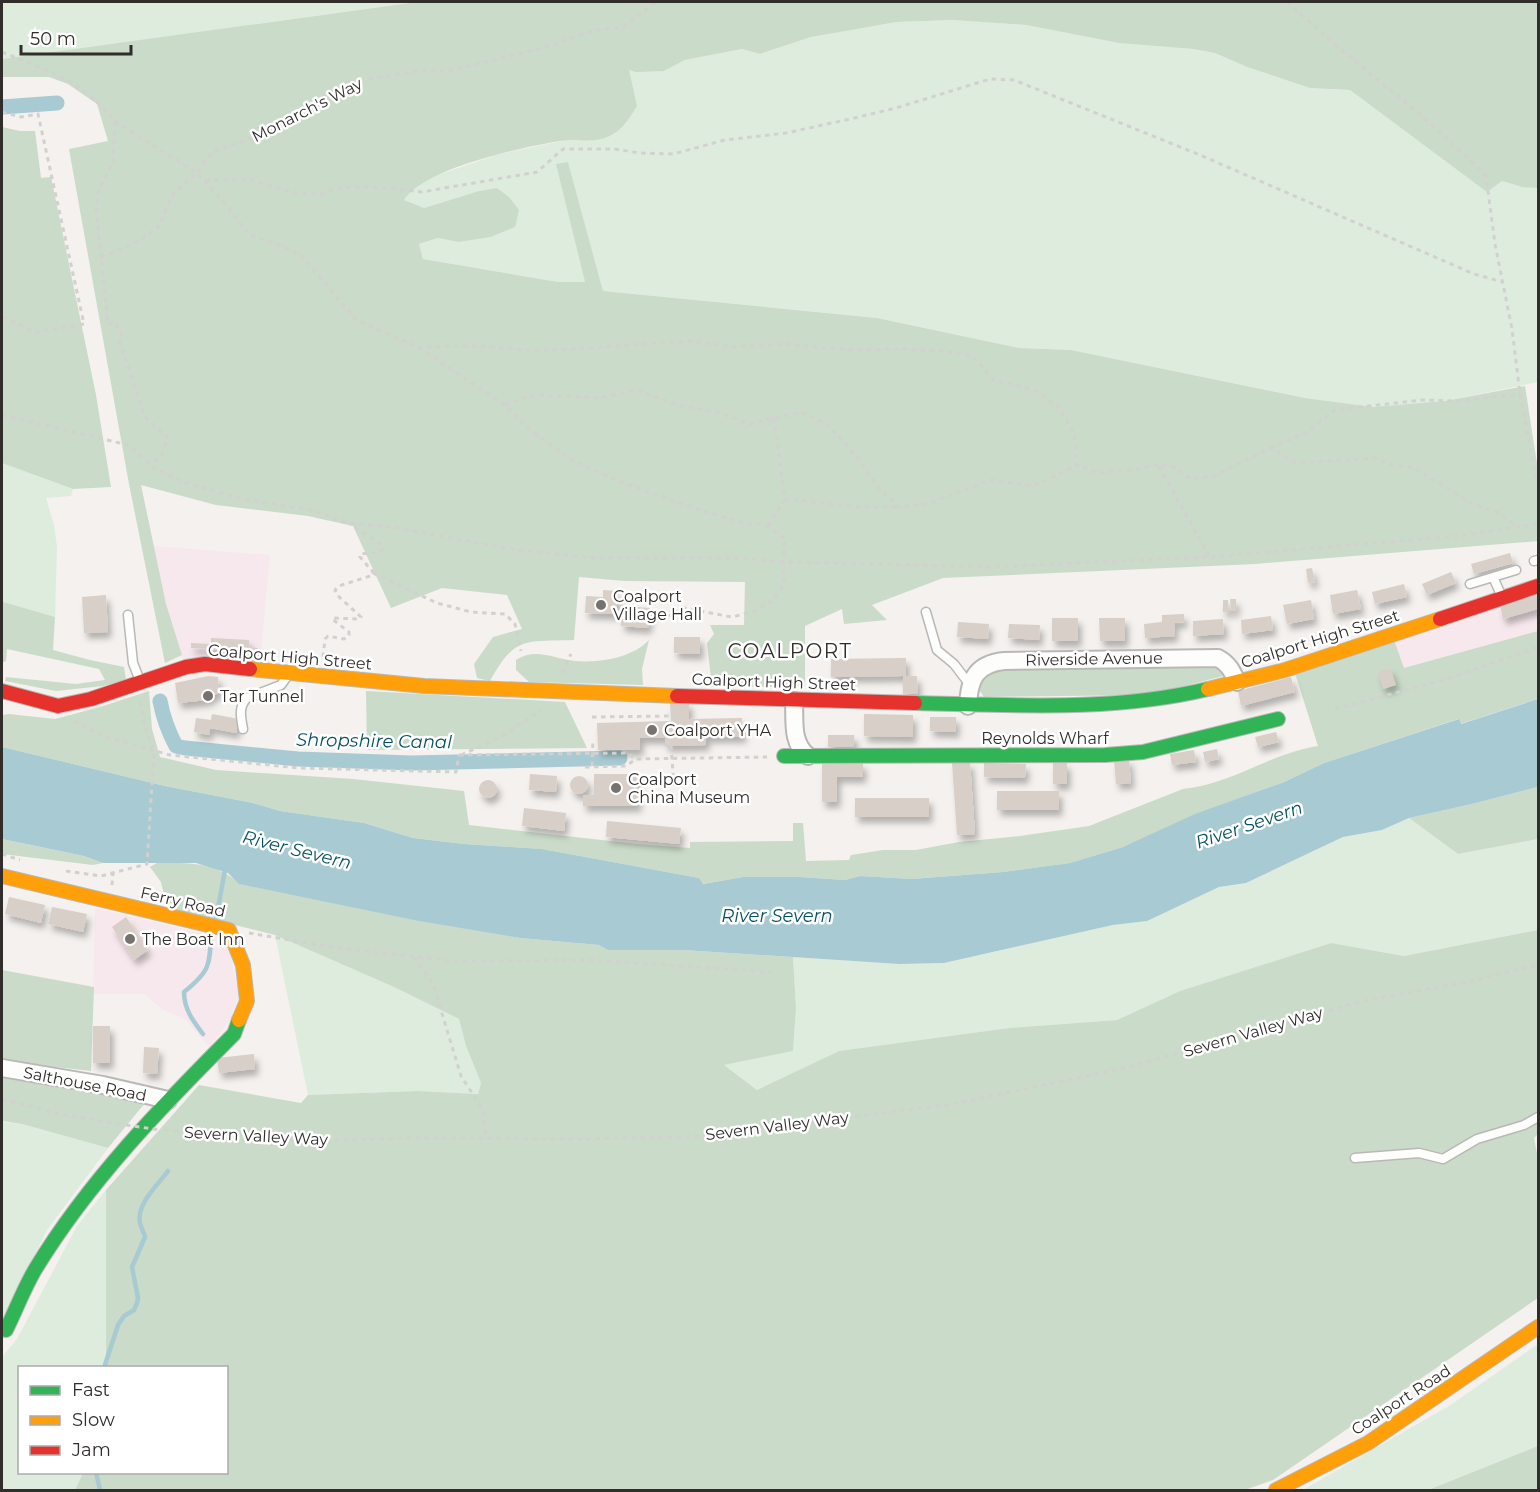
<svg xmlns="http://www.w3.org/2000/svg" width="1540" height="1492" font-family="Montserrat,sans-serif">
<style>
.commercial{fill:#f7e8ed}
.green{fill:#deecde}
.forest{fill:#cadbc9}
.water{fill:#a8cad3}
.lines{fill:none;stroke-linecap:round;stroke-linejoin:round}
.stream{stroke:#a8cad3;stroke-width:4.5}
.canal{stroke:#a8cad3;stroke-width:15}
.building{fill:#d7cfc8;filter:url(#shadow)}
.lane-casing{stroke:#bab8b6;stroke-width:11}
.street-casing{stroke:#bab8b6;stroke-width:20}
.fast-casing{stroke:#bab8b6;stroke-width:16}
.slow-casing{stroke:#bab8b6;stroke-width:16}
.jam-casing{stroke:#bab8b6;stroke-width:16}
.path{stroke:#d2d1cf;stroke-width:3;stroke-dasharray:4.5 4.5;stroke-linecap:butt}
.lane{stroke:#fdfdfc;stroke-width:8}
.street{stroke:#fdfdfc;stroke-width:16}
.fast{stroke:#30b455;stroke-width:14}
.slow{stroke:#ff9f0a;stroke-width:14}
.jam{stroke:#e5322d;stroke-width:14}
.path-bridge{stroke:#d2d1cf;stroke-width:3;stroke-dasharray:4.5 4.5;stroke-linecap:butt}
.poi-dot{fill:#75726f;stroke:#fff;stroke-width:2}
.labels{text-anchor:middle;dominant-baseline:central;stroke-width:5;stroke-linejoin:round;paint-order:stroke}
.street-label{font-size:16px;fill:#302d2b;stroke:#fff}
.poi-label{font-size:16px;fill:#302d2b;stroke:#fff;text-anchor:start}
.water-label{font-size:18px;font-style:italic;fill:#075260;stroke:#fff}
.quarter-label{font-size:20px;letter-spacing:1.5px;fill:#302d2b;stroke:#fff}
</style>
<defs>
<filter id="shadow"><feDropShadow dx="3.5" dy="6" stdDeviation="3" flood-color="#0004"/></filter>
</defs>
<rect width="100%" height="100%" fill="#f4f1ee"/>
<path class="commercial" d="M153,546L270,555L260,663L183,659L166,604Z
M1538,595V631L1403,668L1394,640Z
M95,908L211,935L228,943L239,995L230,1020L209,1047L186,1020L162,1009L144,994H93Z"/>
<path class="green" d="M2,2H417L4,59H2Z
M953,20L1026,25L1119,43L1193,49L1215,53L1247,67L1310,88L1350,90L1487,191L1502,181L1522,187L1538,188V382L1445,401L1373,407L1305,398L1071,350L1019,348L877,318L603,291L568,162L557,165L585,282H558L423,259L419,244L438,238L459,242L491,237L515,227L479,191L424,208L404,200L410,191L432,177L499,154L562,141L602,139L629,70L664,71L685,60L742,49L760,54L811,37L855,28L896,22Z
M2,463L73,489L71,496L46,498L54,525L57,547L55,617L2,604Z
M1409,818L1458,854L1538,839V930L1404,956L1331,943L1180,991L1117,1020L1009,1028L839,1051L757,1090L724,1065L793,1051L796,1008L793,957L899,964L944,963L1113,925L1146,921L1219,887L1246,883L1343,837L1382,830Z
M275,935L394,987L459,1019L466,1046L481,1083L478,1094L418,1091L308,1095Z
M2,1122L22,1124L108,1148L47,1230L2,1320Z
M106,1190V1367L20,1368V1472L83,1473L75,1490H2V1357L17,1339L77,1226Z
M1538,1344V1446L1428,1490H1303L1452,1404Z"/>
<path class="forest" d="M417,2H1538V188L1522,187L1502,181L1487,192L1350,90L1310,88L1247,67L1215,53L1193,49L1119,43L1026,25L953,20L896,22L811,37L760,54L742,49L685,60L664,71L636,72L629,70L637,106C628,121 619,135 601,139C588,142 573,139 560,141C523,147 424,168 404,200L424,208L479,191L497,188L509,197L519,210L515,227L491,237L459,242L438,238L419,244L423,259L558,282H585L556,164L568,162L603,291L877,318L1019,348L1071,350L1305,398L1373,407L1445,401L1525,386L1538,470V541L1255,564L943,578L872,605L887,620L844,624L842,609L805,626V687H712L707,643L714,634L710,625H744L745,582L625,581L579,577L574,640C526,642 515,635 490,681L477,678L474,664L493,637L522,629L507,595L442,588L391,608L353,526L308,516L216,505L141,485L166,604L182,655L165,663L129,484L69,149L108,141L97,104L68,84L49,77H2V59Z
M2,127L20,131H35L41,178L51,177L96,395L111,487L73,489L2,463Z
M3,602L55,617L53,650L90,660L124,667L126,680L103,686L56,691L5,681L6,677L76,684L105,680L99,669L7,649L6,661L2,663Z
M1538,631V699L1460,724L1458,719L1324,763L1282,783L1123,847L1070,863L1003,872L912,879L860,876L845,880L799,877H743L702,884L699,878L542,849L464,844L413,838L364,823L280,811L253,803L165,786L2,747V715L9,714L55,719L100,707L149,691L152,729L160,757L216,770L353,779L464,791L469,825L637,844L690,848V842L793,841V823H803L806,861L849,860L851,855L883,850H916L959,842L1020,836L1089,826L1183,789C1230,785 1271,753 1318,746L1295,673L1394,640L1404,668Z
M649,640L642,669L643,685L529,682L516,670V660C536,647 554,659 575,661C600,663 632,658 649,640Z
M1217,665L1222,670L1223,676L1151,695L984,697L980,691L979,682L984,675L1009,668Z
M366,691L565,702L587,748L367,750Z
M1538,787V839L1458,854L1409,818L1472,804Z
M2,839L84,856L103,863L93,865L2,854Z
M157,863C188,863 215,861 240,884L520,938L599,945L608,950H683L793,957L796,1008L793,1051L724,1065L757,1090L839,1051L1009,1028L1117,1020L1180,991L1331,943L1404,956L1538,930V1134L1534,1138L1538,1159V1298L1273,1480L1245,1490H75L83,1473L226,1472V1368L106,1367V1190L199,1085L301,1103L308,1095L418,1091L478,1094L481,1083L466,1046L459,1019L394,987L275,935L167,908L161,882L150,867Z
M2,970L94,987L91,1071L2,1061Z
M2,1074L78,1087L145,1103L108,1148L22,1124L2,1121Z
M1538,1446V1490H1428Z"/>
<path class="water" d="M1538,699V787L1472,804L1409,818L1382,830L1343,837L1246,883L1219,887L1147,921L1113,925L944,963L899,964L683,950H608L599,945L520,938L414,920L239,884L228,873L196,863H103L84,856L2,839V747L165,786L253,803L280,811L364,823L413,838L464,844L542,849L699,878L703,884L743,877H799L845,880L860,876L912,879L1003,872L1070,863L1123,847L1195,814L1282,783L1324,763L1459,719L1461,724Z"/>
<g class="lines">
<path class="stream" d="M216,919L225,870
M203,1034C193,1021 184,1009 184,992C209,972 210,966 211,935
M104,1368L118,1325L124,1316L134,1310L137,1303L138,1298L132,1267L145,1237C144,1233 141,1227 140,1223C136,1204 158,1185 168,1171
M96,1472L100,1490"/>
<path class="canal" d="M2,107L57,103
M160,701C163,717 168,731 176,746L185,748L298,759L411,763L620,758"/>
</g>
<path class="building" d="M1510,553L1513,563L1474,574L1471,564Z
M1312,568L1315,582L1308,583L1306,569Z
M1451,572L1456,583L1427,595L1422,584Z
M1404,584L1407,597L1375,604L1372,592Z
M603,590L617,591V614L585,613L586,596L603,597Z
M1357,590L1361,609L1333,614L1330,595Z
M106,595L108,632L84,633L82,597Z
M1538,595V609L1503,619L1500,605Z
M1230,599H1236V611H1231Z
M1223,600H1228L1229,612H1223Z
M1311,600L1314,619L1287,624L1283,605Z
M622,606L650,608L648,628L621,626Z
M1184,614V622L1174,623L1175,636L1145,638L1144,624L1162,622V615Z
M1271,616L1273,630L1242,634L1241,620Z
M1052,618H1078V641H1052Z
M1099,618H1125V641H1100Z
M1223,619L1224,634L1193,636V621Z
M958,622L989,624L988,639L957,637Z
M1009,624L1040,625L1039,640L1008,638Z
M674,637H700V654L674,653Z
M211,638L249,640V647L258,648L257,662L228,659V650L191,648V643L211,644Z
M906,658V676H917L918,693L903,694V676L831,677V659Z
M1390,668L1396,685L1383,689L1378,672Z
M208,676L218,677L219,692L208,700L178,703L175,683Z
M1291,677L1295,692L1241,706L1238,691Z
M689,702V719L742,718L743,737H706V745L665,746V738H640V750H598L597,723L671,721L670,703Z
M212,714L239,719L236,733L210,728L209,735L194,732L196,718L211,720Z
M864,714L913,715V737L864,736Z
M930,717H956V732L930,731Z
M1276,732L1279,742L1258,747L1255,737Z
M828,735H854V747H828Z
M1217,749L1219,759L1205,762L1203,752Z
M1194,750L1196,762L1172,765L1170,754Z
M1129,759L1131,783L1116,784L1114,760Z
M970,762L975,834L957,835L952,763Z
M822,763H863V777H837V802H822Z
M984,763L1026,764L1025,778L984,777Z
M1053,763H1067V784H1053Z
M530,774L557,776L556,792L529,790Z
M594,774H638V806H583V795H594Z
M570 785a9 9 0 1 1 18 0a9 9 0 1 1-18 0Z
M479 789a9 9 0 1 1 18 0a9 9 0 1 1-18 0Z
M997,791H1059V810H997Z
M855,798H929V817H855Z
M524,808L566,813L564,831L522,826Z
M607,821L681,828L679,844L606,837Z
M9,897L45,905L41,923L5,914Z
M52,907L87,914L83,932L48,924Z
M126,917L148,950L134,960L112,927Z
M93,1026H110V1063H93Z
M144,1047L159,1048L157,1074L143,1073Z
M254,1054L255,1069L219,1073L217,1058Z"/>
<g class="lines">
<g class="lane-casing">
<path id="lane" d="M1534,561L1538,560
M1493,577L1516,570
M1470,584L1493,577L1502,597
M926,612L937,650L954,664L970,685
M128,615L133,663L140,681
M243,729C241,718 238,707 247,698L281,685L289,674
M1355,1158L1419,1153L1443,1159L1477,1139L1524,1125L1538,1117"/>
</g>
<g class="street-casing">
<path id="street" d="M794,701C795,721 791,743 808,756
M968,706C969,679 976,664 1004,661L1218,658C1229,664 1232,671 1237,682
M2,1068L103,1085L168,1100"/>
</g>
<g class="fast-casing">
<path id="fast" d="M915,703C1012,705 1113,712 1208,689
M784,756L1105,755L1143,752L1278,719
M6,1330C16,1310 24,1288 36,1268C89,1181 162,1106 234,1034L239,1020"/>
</g>
<g class="slow-casing">
<path id="slow" d="M250,669L424,686L677,696
M1208,689L1285,670L1440,619
M2,876L229,930L243,965L247,1001L239,1020
M1276,1490L1368,1443L1538,1327"/>
</g>
<g class="jam-casing">
<path id="jam" d="M1440,619L1538,586
M2,691L58,706L91,699L186,667L205,664L250,669
M677,696L915,703"/>
</g>
<path class="path" d="M1287,2L1344,52L1428,121L1486,176L1495,244L1512,329L1520,394L1538,488
M2,52C48,71 82,81 115,121L113,162L99,189L96,208L108,324L115,322L122,336L120,342L145,417L168,438L161,456L156,459L153,467
M2,112L21,117L38,114L84,324L35,332L2,316
M115,121L197,173L223,201L249,235L279,245L303,257L356,320L418,347L505,405L529,429L569,458L613,479L703,511L740,522L768,526L785,539L783,562L784,585L772,601L756,611L732,617L684,608L666,617
M205,180H250L296,193L320,194L345,187H380L422,192L537,172L563,149H615L639,153L673,154L725,140L786,133L850,119L896,108L990,79L1014,80L1200,155L1474,274L1503,282
M101,258L141,240L159,226L173,194L197,173L212,152L256,137L297,118L342,89L364,80L424,70L448,71L539,49L595,30L623,27L656,2
M418,347L483,346L539,351L689,341L735,347L785,344L854,350L902,349L943,351L973,356L993,380L1017,385L1038,392L1060,408L1074,434L1077,465L1097,473L1133,470L1156,465L1174,467L1191,479L1213,476L1270,448L1296,463L1374,458L1396,466L1413,467L1473,504L1497,512L1517,526
M505,405L523,398L543,395L599,398L636,390L678,405L720,413L750,424L801,412L827,424L853,452L880,489L898,507L927,504L991,480L1034,486L1077,465
M2,415L128,445L153,467L186,483L243,499L311,510L348,523L399,528L510,549L595,558H739L783,562L991,567L1209,557L1458,536L1538,524
M773,418C779,445 780,472 785,499L859,507H898
M1270,448L1304,434L1335,410L1422,400L1457,401L1520,394
M1159,466L1209,556
M768,526L785,500
M373,573L437,603L471,612L505,614L515,624L521,651
M323,657L325,639L328,636L344,639L349,635V632L332,619L334,618L358,619L361,617L337,595L335,590L339,586L373,575V572L360,557V554L380,552L383,549L382,545L350,524
M562,673L571,654
M1335,709L1447,679L1538,647
M592,717L671,716
M74,721L102,736L170,755L299,768L456,772L459,755
M671,746L674,786
M459,755L627,753L636,759
M461,755L499,738L541,710
M592,766L593,739
M585,767L626,766L636,759L767,757
M2,854L20,860
M66,871L101,876L147,864L154,751L146,730L140,701
M112,885L113,872
M249,933L338,948L453,961L593,960L771,972
M414,957L433,984L461,1076L483,1110L486,1139
M2,1099L55,1113L123,1125
M164,1130L302,1141L419,1138L580,1139L686,1137L947,1105L1125,1068L1363,1001L1462,983L1538,965"/>
<use href="#lane" class="lane"/>
<use href="#street" class="street"/>
<use href="#fast" class="fast"/>
<use href="#slow" class="slow"/>
<use href="#jam" class="jam"/>
<path class="path-bridge" d="M126,1125L160,1130"/>
</g>
<g class="poi-dot">
<circle cx="601" cy="605" r="6"/>
<circle cx="208" cy="696" r="6"/>
<circle cx="652" cy="730" r="6"/>
<circle cx="616" cy="788" r="6"/>
<circle cx="130" cy="939" r="6"/>
</g>
<g class="labels">
<g class="street-label">
<text transform="translate(307 110) rotate(-27)">Monarch's Way</text>
<text transform="translate(1320 639) rotate(-17)">Coalport High Street</text>
<text transform="translate(290 657) rotate(5)">Coalport High Street</text>
<text transform="translate(1094 659) rotate(-1)">Riverside Avenue</text>
<text transform="translate(774 682) rotate(2)">Coalport High Street</text>
<text x="1045" y="738">Reynolds Wharf</text>
<text transform="translate(183 902) rotate(13)">Ferry Road</text>
<text transform="translate(1253 1032) rotate(-16)">Severn Valley Way</text>
<text transform="translate(85 1084) rotate(11)">Salthouse Road</text>
<text transform="translate(777 1126) rotate(-7)">Severn Valley Way</text>
<text transform="translate(256 1136) rotate(3)">Severn Valley Way</text>
<text transform="translate(1401 1400) rotate(-33)">Coalport Road</text>
</g>
<g class="poi-label">
<text x="613" y="596">Coalport<tspan x="613" dy="18">Village Hall</tspan></text>
<text x="220" y="696">Tar Tunnel</text>
<text x="664" y="730">Coalport YHA</text>
<text x="628" y="779">Coalport<tspan x="628" dy="18">China Museum</tspan></text>
<text x="142" y="939">The Boat Inn</text>
</g>
<g class="water-label">
<text transform="translate(374 741) rotate(1)">Shropshire Canal</text>
<text transform="translate(1249 825) rotate(-19)">River Severn</text>
<text transform="translate(297 850) rotate(14)">River Severn</text>
<text x="777" y="916">River Severn</text>
</g>
<g class="quarter-label">
<text x="790" y="651">COALPORT</text>
</g>
</g>
<rect width="1540" height="1492" fill="none" stroke="#302d2b" stroke-width="6"/>
<rect x="18" y="1366" width="210" height="108" fill="#ffffff" stroke="#acabaa" stroke-width="1.5"/>
<rect x="30" y="1386" width="30" height="9" fill="#30b455" stroke="#acabaa" stroke-width="1.5"/>
<text x="72" y="1396" font-size="18" fill="#302d2b">Fast</text>
<rect x="30" y="1416" width="30" height="9" fill="#ff9f0a" stroke="#acabaa" stroke-width="1.5"/>
<text x="72" y="1426" font-size="18" fill="#302d2b">Slow</text>
<rect x="30" y="1446" width="30" height="9" fill="#e5322d" stroke="#acabaa" stroke-width="1.5"/>
<text x="72" y="1456" font-size="18" fill="#302d2b">Jam</text>
<path d="M21 45v9h110v-9" fill="none" stroke="#302d2b" stroke-width="3"/>
<text x="30" y="45" font-size="18" fill="#302d2b" stroke="#ffffff" stroke-width="4.5" paint-order="stroke">50 m</text>
</svg>
